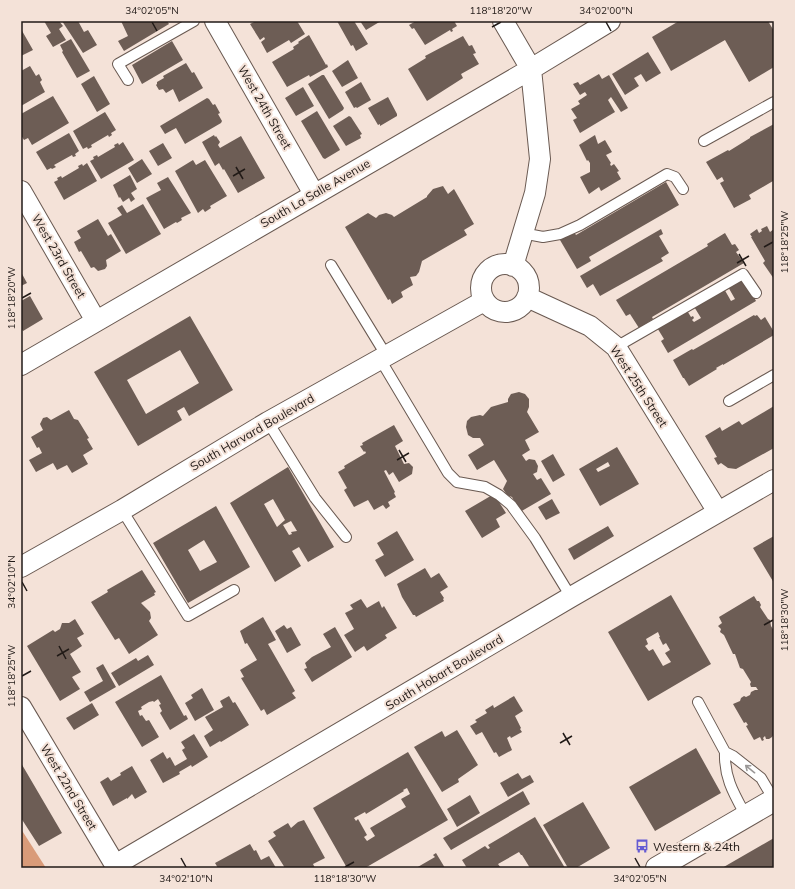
<svg xmlns="http://www.w3.org/2000/svg" width="795" height="889" font-family="Mulish,sans-serif">
<style>
.forest{fill:#d99b79}
.building{fill:#6d5d55;fill-rule:evenodd}
.lines{fill:none;stroke-linecap:round;stroke-linejoin:round}
.lane-casing{stroke:#695951;stroke-width:12}
.street-casing{stroke:#695951;stroke-width:22}
.primary-casing{stroke:#695951;stroke-width:24}
.lane{stroke:#fff;stroke-width:10}
.street{stroke:#fff;stroke-width:20}
.primary{stroke:#fff;stroke-width:22}
.oneway{stroke:#9b9897}
.ticks{fill:none;stroke:#211a17;stroke-width:1.5}
.labels{text-anchor:middle;dominant-baseline:central;stroke-width:4;stroke-linejoin:round;paint-order:stroke}
.street-label{font-size:12px;fill:#211a17;stroke:#f4e2d8}
.poi-label{font-size:12px;fill:#211a17;stroke:#f4e2d8;text-anchor:start}
.neatline{fill:none;stroke:#211a17;stroke-width:1.5}
.ticks-label{font-size:10px;text-anchor:middle;fill:#211a17}
</style>
<rect width="100%" height="100%" fill="#f4e2d8"/>
<path class="forest" d="M21,829L46,868H21Z"/>
<path class="building" d="M44,21H59L63,26L59,29L66,40L53,47L46,36L51,33Z
M62,21H78L84,32L88,30L97,45L83,53Z
M121,21H167L169,24L124,51L118,41L128,36Z
M256,21H297L305,34L291,43L289,40L267,53L261,42L265,39L264,37L260,40L250,24Z
M337,21H354L368,44L356,51L353,45L351,46Z
M360,21H381L366,30Z
M416,21H454L457,26L452,29L453,31L451,32L450,30L425,45L414,28L412,29L409,25Z
M679,21H768L774,31V67L749,82L725,40L671,71L652,37Z
M21,29L33,50L21,56Z
M309,35L326,65L327,64L328,67L310,77L309,75L287,87L272,62L294,49L293,47L299,43L298,42Z
M463,36L469,46L472,45L476,53L473,54L479,64L461,74L463,78L427,101L408,69L426,58L425,56Z
M71,39L90,71L77,78L62,52L63,51L60,45Z
M172,41L183,60L142,84L132,65Z
M648,52L661,73L646,82L641,74L634,78L639,86L625,95L612,74Z
M348,60L358,78L342,87L332,71Z
M186,63L192,73L194,72L203,88L179,102L173,89L166,93L163,89L159,90L156,85L157,84V82L164,78L163,76Z
M30,66L36,76L39,74L42,80L40,82L45,92L21,106V71Z
M599,74L602,79L609,75L628,108L621,112L611,97L608,100L615,112L580,133L573,120L577,118L571,109L580,104L578,101L587,95L585,92L580,95L573,84L578,82L580,85Z
M322,75H324L344,108L343,110L329,119L308,84Z
M94,76L110,104L97,112L81,84Z
M361,82L371,100L357,108L356,107L354,108L345,92Z
M303,87L314,106L296,116L285,98Z
M53,96L69,123L32,145L28,138L24,140L21,135V114Z
M388,97L397,114V116L380,126V124L378,125L368,108Z
M207,98L209,99L213,105L215,104L220,113L218,114L222,121L221,123L185,144L176,128L165,134L160,126Z
M317,111L339,148L340,150L325,159L323,158L301,121Z
M105,112L116,130L111,133L112,135L109,137L108,135L91,145L92,147L88,149L87,147L83,149L73,131Z
M349,116L351,117L362,134L360,135L361,138L346,146L333,126Z
M774,124V183L773,181L749,195L751,199L734,208L720,183L724,181L722,177L717,180L706,162L728,150L729,151L750,138V137Z
M69,133L79,151L75,154L76,156L73,157L72,155L54,165L56,167L52,169L51,168L47,170L36,152Z
M214,135L215,137L216,136L220,142L218,145L220,148L241,136L265,178L238,193L224,169L223,170L219,163L215,166L202,142Z
M595,135L598,144L605,140L612,152L606,155L611,163L610,164L611,166L614,164L619,171L617,172L621,179L601,191L599,187L589,194L580,177L590,172V163L588,160L587,161L579,145Z
M123,142L134,160L101,179L90,161L94,159L93,157L97,155L98,157L115,147L114,145L118,143L119,145Z
M163,143L172,158L158,166L149,151Z
M142,159L152,174L137,183L128,168Z
M193,160L196,165L205,160L227,196L210,206L211,208L205,212L203,209L198,213L175,171Z
M87,163L97,181L64,200L54,182L58,180L57,178L61,176L62,178L79,168L78,166L82,164L83,166Z
M130,175L137,189L131,193L135,199L131,202L129,198L123,202L120,197L119,198L113,185Z
M168,177L191,213L181,218L182,220L177,223L176,222L164,229L146,198L161,190L157,183Z
M666,182L679,205L589,257L591,261L577,269L560,240L574,232L576,235Z
M443,186L448,194L454,189L474,224L464,230L467,235L422,261L419,272L416,276L410,277L413,285L401,292L403,297L392,304L390,299L388,300L345,227L368,213L376,218L379,215L386,213L392,215L394,217L427,197V196L433,189Z
M143,204L161,234L126,254L108,223L122,215L117,208L122,205L127,213Z
M98,219L108,236L111,234L121,251L106,260L107,266L105,269L98,271L94,267L91,268L81,251L79,252L74,242L81,238L77,231Z
M767,226L770,232L774,229V279L763,263L765,261L751,237H752L750,234L757,229L759,233L762,231L761,229Z
M661,229L663,234L659,236L669,253L661,258L663,261L600,296L593,284L587,288L580,276Z
M725,233L732,245L735,244L739,250L736,252L744,263L652,317L653,319L639,328L630,314L626,316L616,300L708,246L707,244Z
M21,272L27,283L21,286Z
M745,278L757,298L755,299L756,301L668,353L661,341L664,339L656,326L686,309L691,317L693,316L694,318L692,320L694,322L701,318L693,305L723,287L731,301L735,299L727,285Z
M30,296L43,319L23,331L21,328V301Z
M754,315L755,316L757,315L761,320L765,317L774,332V335L723,365V364L716,368L717,369L689,386L684,378H683L673,360L692,349L693,350Z
M190,316L233,390L189,416L184,407L177,411L182,420L138,446L94,372ZM180,350L199,383L146,414L127,380Z
M519,392L525,394L529,399V407L527,412L539,432L525,440L530,450L522,455L526,461L529,459L535,460L538,466L537,472L533,474L537,480L541,478L551,494L520,512L512,497L507,495L503,489L507,481L494,460L477,470L468,455L484,445L480,438H473L468,435L466,427L467,421L471,417L480,415L483,416L491,407L508,402V399L511,394Z
M774,406V448L736,469L728,468L721,463L718,465L714,458L717,457L705,436L720,427L722,431L739,421L742,425Z
M69,410L74,419L78,420L89,438L87,439L93,449L83,455L88,464L72,473L67,465L57,470L53,463L36,472L29,460L42,453L39,447L37,448L31,437L43,430L40,424L43,418L47,417L51,420Z
M394,425L403,441L395,446L404,464L409,463L413,467L412,474L399,482L393,472L389,475L386,470L384,471L395,492L394,493L396,497L388,502L390,506L386,509L383,505L374,510L368,500L354,507L344,490L347,488L338,472L345,468L344,466L366,453L365,451L364,452L360,446L363,445L362,443Z
M617,447L639,484L600,506L579,469ZM608,462L610,466L598,472L596,469Z
M553,454L565,475L553,482L541,461Z
M288,467L334,547L308,562L299,547L292,551L301,566L275,582L230,503ZM273,499L285,520L277,527L264,504ZM291,521L297,531L291,532L292,534L289,535L283,525Z
M494,494L506,513L496,519L500,527L482,538L465,511Z
M552,499L560,513L546,520L538,507Z
M216,506L250,567L188,603L153,543ZM204,540L217,562L200,571L188,550Z
M608,526L614,536L574,560L568,549Z
M397,531L414,560L385,577L375,560L384,555L377,543Z
M774,536V583L753,548Z
M425,568L431,578L439,573L448,587L440,592L444,598L443,599L444,601L416,617L415,615H413L402,597L397,584Z
M142,570L156,592L154,593L155,595L141,603L150,612L151,618L149,621L158,635L129,654L119,638L115,640L91,602L108,592L107,590Z
M671,595L711,664L648,701L608,632ZM658,632L660,637H659L663,645L666,643L670,650L665,653L671,662L663,666L653,649L649,651L645,646L648,644L646,639Z
M754,596L757,601H759L761,605L760,607L768,619L770,620L771,626L774,631V734L772,737L769,739H766L765,736L763,738L764,740L762,741L760,737L754,740L746,726L748,725L746,722L744,723L733,704L740,701L741,698L744,696L746,697L750,695L751,692L755,690H758L756,687H751L750,684L751,682L743,669L740,668L735,654H733L724,635L720,632L721,629L718,626L722,623L719,617Z
M361,599L367,608L379,601L382,608L384,606L397,628L385,635L387,638L367,651L364,646L355,652L344,635L354,629L345,613L353,609L350,605Z
M263,617L276,640L268,644L295,691L292,693L296,698L267,715L264,709L261,711L241,678L244,677L240,670L257,660L247,643L245,644L240,631Z
M75,619L84,634L77,638L82,646L70,654L81,672L72,677L80,689L60,701L27,646L53,630L55,632L60,629L62,623H69Z
M284,625L287,629L291,627L301,645L287,653L275,631Z
M335,627L352,657L312,682L304,669L307,668L305,663L312,657L331,647L323,634Z
M148,655L154,665L119,686L111,673L136,658L138,661Z
M103,664L116,687L90,702L84,692L103,681L96,668Z
M161,675L184,716L186,715L188,719L170,730L160,713L162,711L159,705L161,704L158,699L154,702L153,701L149,702L144,705L141,707L142,709L138,711L140,716L142,715L146,721L149,720L159,737L142,747L115,702Z
M202,688L214,710L195,721L185,703L193,698L191,695Z
M229,696L233,703L235,702L249,725L221,742L220,741L210,747L204,736L213,730L205,717L223,707L220,701Z
M514,696L523,711L515,716L521,728L520,729L522,732L511,738L510,736L507,738L512,750L499,757L496,752L494,753L482,732L476,735L470,726L477,722L475,720L487,713L485,710L493,705L494,708Z
M92,703L99,715L74,730L66,718Z
M457,730L478,765L458,779L459,782L442,792L414,747L442,731L445,737Z
M194,734L208,757L192,767L191,765L179,772L180,774L163,783L150,760L163,752L167,759L170,757L175,766L187,759L182,750L185,748L181,742Z
M696,748L721,793L655,831L629,787Z
M408,752L448,820L365,868H347L313,808ZM407,788L410,794L401,799L406,807L370,828L375,836L367,841L364,837L367,835L358,819L356,821L354,818L365,812L366,814L404,791L403,790Z
M21,763L62,833L39,846L21,818Z
M132,766L147,792L135,799L132,794L127,799V798L113,806L100,782L108,777L111,781L121,775L120,773Z
M518,773L522,779L530,775L534,782L508,797L500,783Z
M523,791L530,804L451,850L443,838Z
M470,795L480,813L457,827L447,809Z
M583,802L610,848L576,868H568L543,825Z
M535,817L565,868H530L522,855H521L519,852L498,864L501,868H467L462,860L485,846L488,849L490,848L488,845Z
M304,820L325,858L313,864L315,868H285L268,841L276,836L273,832L288,823L291,828L298,822Z
M774,838V868H722Z
M250,844L254,851L256,850L261,860L269,856L276,868H218L215,863Z
M436,853L445,868H416L435,857L433,855Z"/>
<g class="lines">
<g class="lane-casing">
<path id="lane" d="M128,80L118,64L194,21
M704,141L774,102
M522,233L543,237L560,234L580,225L667,174L675,177L683,189
M331,265L386,355
M616,347L743,274L756,293
M380,359L448,473L457,482L485,487L499,495L511,505L535,538L571,597
M729,401L774,375
M268,422L315,498L346,537
M122,510L188,616L234,590
M698,702L725,752
M746,816C734,794 724,778 725,752L733,756L761,778L774,800"/>
</g>
<g class="street-casing">
<path id="street" d="M215,21L314,194
M503,21L531,69L540,159L535,193L513,266
M21,191L96,321
M481 288a24 24 0 1 1 48 0a24 24 0 1 1-48 0Z
M527,297L590,326L616,347L718,512
M21,365L531,69L610,21
M21,567L122,510L268,422L484,301
M21,707L117,868
M115,865L571,597L774,480"/>
</g>
<g class="primary-casing">
<path id="primary" d="M657,868L774,800"/>
</g>
<use href="#lane" class="lane"/>
<use href="#street" class="street"/>
<use href="#primary" class="primary"/>
</g>
<defs><path id="oneway-shaft" d="M-6 0H5M1.5-3L5.5 0L1.5 3" fill="none" stroke-width="1.6" stroke-linecap="round" stroke-linejoin="round"/></defs>
<use class="oneway" href="#oneway-shaft" transform="translate(750 769) rotate(-141)"/>
<path class="ticks" d="M152,22L157,31M606,22L611,31M492,27L501,22M236,167L243,179M233,176L245,169M764,247L773,242M739,254L746,266M737,263L749,256M22,298L31,293M399,450L406,462M397,460L409,453M22,582L27,591M764,625L773,620M59,646L66,659M57,656L69,649M22,676L31,671M563,733L570,745M560,743L572,736M181,858L186,867M635,858L640,867M345,867L354,862"/>
<defs>
<g id="bus-bare" transform="scale(1.08)"><path d="M-5-6H5V4H4V6H2V4H-2V6H-4V4H-5ZM-3.5-4V0h7V-4ZM-3.5 1.2v1.5H-2V1.2ZM2 1.2v1.5H3.5V1.2Z" fill="#645ad3" stroke="#f4e2d8" stroke-width="2.5" paint-order="stroke"/></g>
</defs>
<g fill-rule="evenodd">
<use href="#bus-bare" x="642" y="846"/>
</g>
<g class="labels">
<g class="street-label">
<text transform="translate(265 107) rotate(60)">West 24th Street</text>
<text transform="translate(315 193) rotate(-30)">South La Salle Avenue</text>
<text transform="translate(59 256) rotate(60)">West 23rd Street</text>
<text transform="translate(639 386) rotate(57)">West 25th Street</text>
<text transform="translate(252 432) rotate(-30)">South Harvard Boulevard</text>
<text transform="translate(444 672) rotate(-31)">South Hobart Boulevard</text>
<text transform="translate(69 787) rotate(59)">West 22nd Street</text>
</g>
<g class="poi-label">
<text x="653" y="846">Western &amp; 24th</text>
</g>
</g>
<rect width="795" height="889" fill="none" stroke="#f4e2d8" stroke-width="44"/>
<rect x="22" y="22" width="751" height="845" class="neatline"/>
<g class="ticks-label">
<text x="152" y="14">34°02'05"N</text>
<text x="501" y="14">118°18'20"W</text>
<text x="606" y="14">34°02'00"N</text>
<text transform="translate(784 242) rotate(-90)" y="4">118°18'25"W</text>
<text transform="translate(11 298) rotate(-90)" y="4">118°18'20"W</text>
<text transform="translate(11 582) rotate(-90)" y="4">34°02'10"N</text>
<text transform="translate(784 620) rotate(-90)" y="4">118°18'30"W</text>
<text transform="translate(11 676) rotate(-90)" y="4">118°18'25"W</text>
<text x="186" y="882">34°02'10"N</text>
<text x="345" y="882">118°18'30"W</text>
<text x="640" y="882">34°02'05"N</text>
</g>
</svg>
